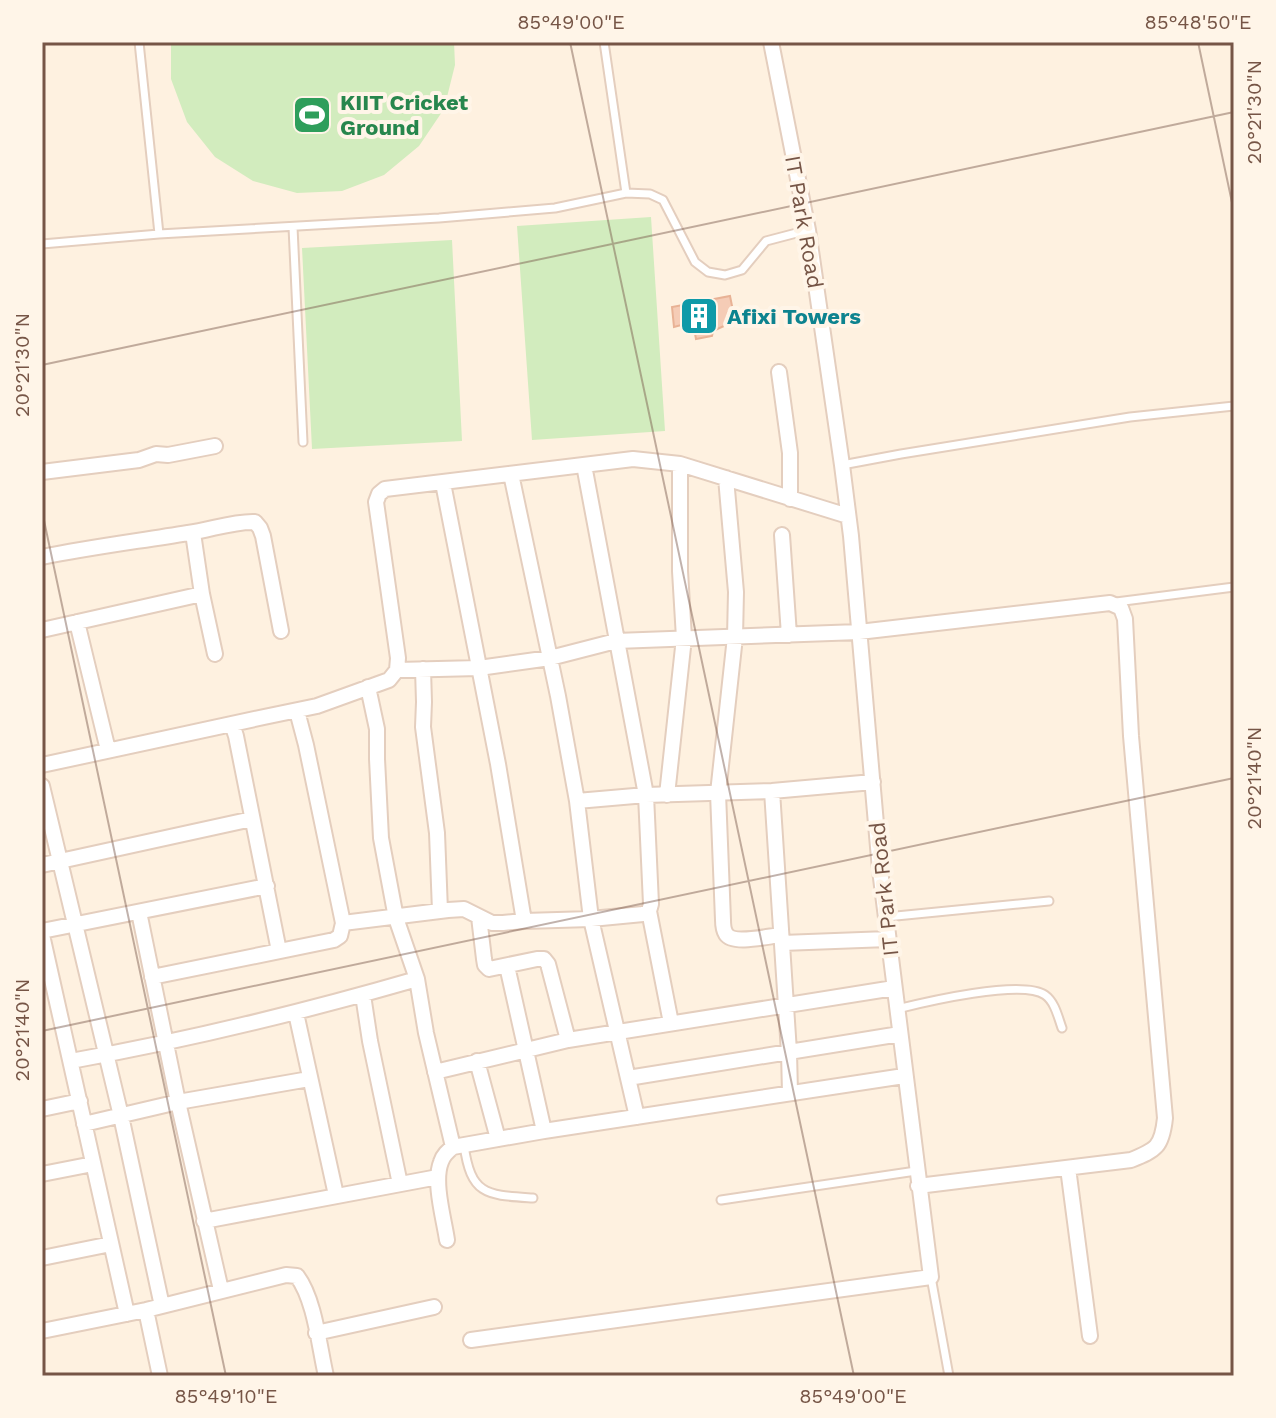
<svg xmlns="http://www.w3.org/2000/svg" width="1276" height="1418" font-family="'Work Sans',sans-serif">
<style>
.green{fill:#d2ecbe}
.building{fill:#f5ccb6;stroke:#e8b295;stroke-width:2}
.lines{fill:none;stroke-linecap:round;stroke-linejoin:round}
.lane-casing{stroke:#e4cebe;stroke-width:11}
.street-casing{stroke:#e4cebe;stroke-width:18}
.lane{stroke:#fff;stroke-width:7}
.street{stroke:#fff;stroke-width:14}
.ticks{fill:none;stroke:#765546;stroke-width:2;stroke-opacity:0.45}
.labels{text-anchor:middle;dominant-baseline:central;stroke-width:8;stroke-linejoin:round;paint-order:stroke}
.leisure-label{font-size:22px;font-weight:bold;fill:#27864d;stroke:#fff5e8;text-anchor:start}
.street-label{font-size:22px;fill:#765546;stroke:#fff5e8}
.culture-label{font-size:22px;font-weight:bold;fill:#0d838f;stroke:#fff5e8;text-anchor:start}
.neatline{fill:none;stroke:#765546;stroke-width:3}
.ticks-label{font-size:20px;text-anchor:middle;fill:#765546}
</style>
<rect width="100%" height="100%" fill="#fef1e0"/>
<path class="green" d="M171,42H454L455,65L444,109L419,146L384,175L342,191L297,193L253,181L215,157L187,122L171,79Z
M651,217L665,431L532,440L517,226Z
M452,240L462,441L312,449L302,248Z"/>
<path class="building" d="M730,296L733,311L728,312L724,326L713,331L712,336L696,339L694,328L686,330L685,324L674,327L672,307Z"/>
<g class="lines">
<g class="lane-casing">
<path id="lane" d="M139,42L159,234
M604,42L626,193
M293,227L303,442
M42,244L159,234L439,218L555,208L626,193L650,194L663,200L695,262L708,272L725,275L742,270L766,241L808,230
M842,465L901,454L1130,417L1234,406
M1116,602L1234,587
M886,917L1049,901
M897,1009C925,1002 1022,979 1045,995C1055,1002 1058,1017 1062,1028
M464,1145C471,1196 487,1195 533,1198
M721,1200L916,1171
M931,1277L949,1376"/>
</g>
<g class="street-casing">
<path id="street" d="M779,372L790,453V499
M42,472L139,460L156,454L168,455L215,446
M511,474L558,696L577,801L591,919L637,1117
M726,478L736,592L735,637L718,793L723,920C723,924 724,931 726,934C733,945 769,936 781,935
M443,483L498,764L524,921
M193,533L202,594L215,654
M782,535L789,635
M42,557C91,547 140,541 188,533C211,530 233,521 255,522L260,528L263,536L281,631
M77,622L108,750
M42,630L202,594
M423,669L424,702L423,727L437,833L440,911
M397,670L479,668L550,658L616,641L859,632L1110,603L1121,608L1125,619L1131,736L1165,1118C1162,1147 1156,1150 1131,1160L918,1186
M368,687L377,729V759L381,838L396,918L417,979L426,1033L453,1147
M232,724L236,736L279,951
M42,765L264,717L317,706L389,680L397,670L398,658L376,502L379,494L385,489L633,459L680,464L848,516
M42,786L121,1116L162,1306
M772,791L789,1052L790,1093
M667,795L684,638L680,571V464
M577,801L646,795L772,791L873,782
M42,865L252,819
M649,911L671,1023
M139,912L178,1102L221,1290
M479,917L484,959L485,965L489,969L537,959H544L548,964L568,1040
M343,923L448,910L464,909L492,923H503L524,921L591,919L643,914L649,911L651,904L646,795L584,465
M42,931L267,886
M42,935L127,1314
M782,943L888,939
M507,966L544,1131
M152,977L334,940L340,936L343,923L306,745L297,711
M363,995L370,1041L400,1184
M296,1013L336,1195
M71,1061C188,1040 303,1012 417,979
M477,1061L498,1139
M435,1072L568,1040L894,988
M628,1078L900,1034
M42,1109L80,1101
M84,1124L178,1102L309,1079
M1068,1168L1090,1336
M42,1174L93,1164
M204,1221L438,1177
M447,1240C444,1219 433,1182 441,1162C443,1155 448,1151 453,1147L544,1131L904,1076
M42,1258L111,1244
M146,1310L160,1376
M42,1331L146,1310L286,1275L297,1276C315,1300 319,1346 326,1376
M316,1333L434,1307
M471,1340L931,1277L880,870L851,536L842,465L808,230L771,42"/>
</g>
<use href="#lane" class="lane"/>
<use href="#street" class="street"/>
</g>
<path class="ticks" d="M570,42L854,1376M1198,42L1234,212M42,365L1234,112M42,511L226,1376M42,1031L1234,778"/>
<defs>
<g id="stadium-square" transform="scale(2)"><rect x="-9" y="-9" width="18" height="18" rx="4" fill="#2e9e5b" stroke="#fff5e8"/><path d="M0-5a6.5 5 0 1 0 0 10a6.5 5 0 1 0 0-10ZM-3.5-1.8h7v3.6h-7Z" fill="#fff"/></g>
<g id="building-square" transform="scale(2)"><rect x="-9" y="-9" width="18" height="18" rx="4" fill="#0f9aa8" stroke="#fff5e8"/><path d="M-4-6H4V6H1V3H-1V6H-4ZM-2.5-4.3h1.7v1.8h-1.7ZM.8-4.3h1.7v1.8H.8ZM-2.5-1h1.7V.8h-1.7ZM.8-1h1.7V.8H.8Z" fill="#fff"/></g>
</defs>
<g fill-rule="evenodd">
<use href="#stadium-square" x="312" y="115"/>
<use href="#building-square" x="699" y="316"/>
</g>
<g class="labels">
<g class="leisure-label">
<text x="340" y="102">KIIT Cricket<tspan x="340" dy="25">Ground</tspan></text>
</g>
<g class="street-label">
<text transform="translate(804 222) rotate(80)">IT Park Road</text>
<text transform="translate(884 889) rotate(-96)">IT Park Road</text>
</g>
<g class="culture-label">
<text x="727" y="316">Afixi Towers</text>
</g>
</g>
<rect width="1276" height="1418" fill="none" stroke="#fff5e8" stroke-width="88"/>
<rect x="44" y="44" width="1188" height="1330" class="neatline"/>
<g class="ticks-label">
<text x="571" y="29">85°49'00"E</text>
<text x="1198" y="29">85°48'50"E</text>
<text transform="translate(1254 112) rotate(-90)" y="7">20°21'30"N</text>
<text transform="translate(22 365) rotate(-90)" y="7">20°21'30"N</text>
<text transform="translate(1254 778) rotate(-90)" y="7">20°21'40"N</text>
<text transform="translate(22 1030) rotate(-90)" y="7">20°21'40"N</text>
<text x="226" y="1403">85°49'10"E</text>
<text x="853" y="1403">85°49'00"E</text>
</g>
</svg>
